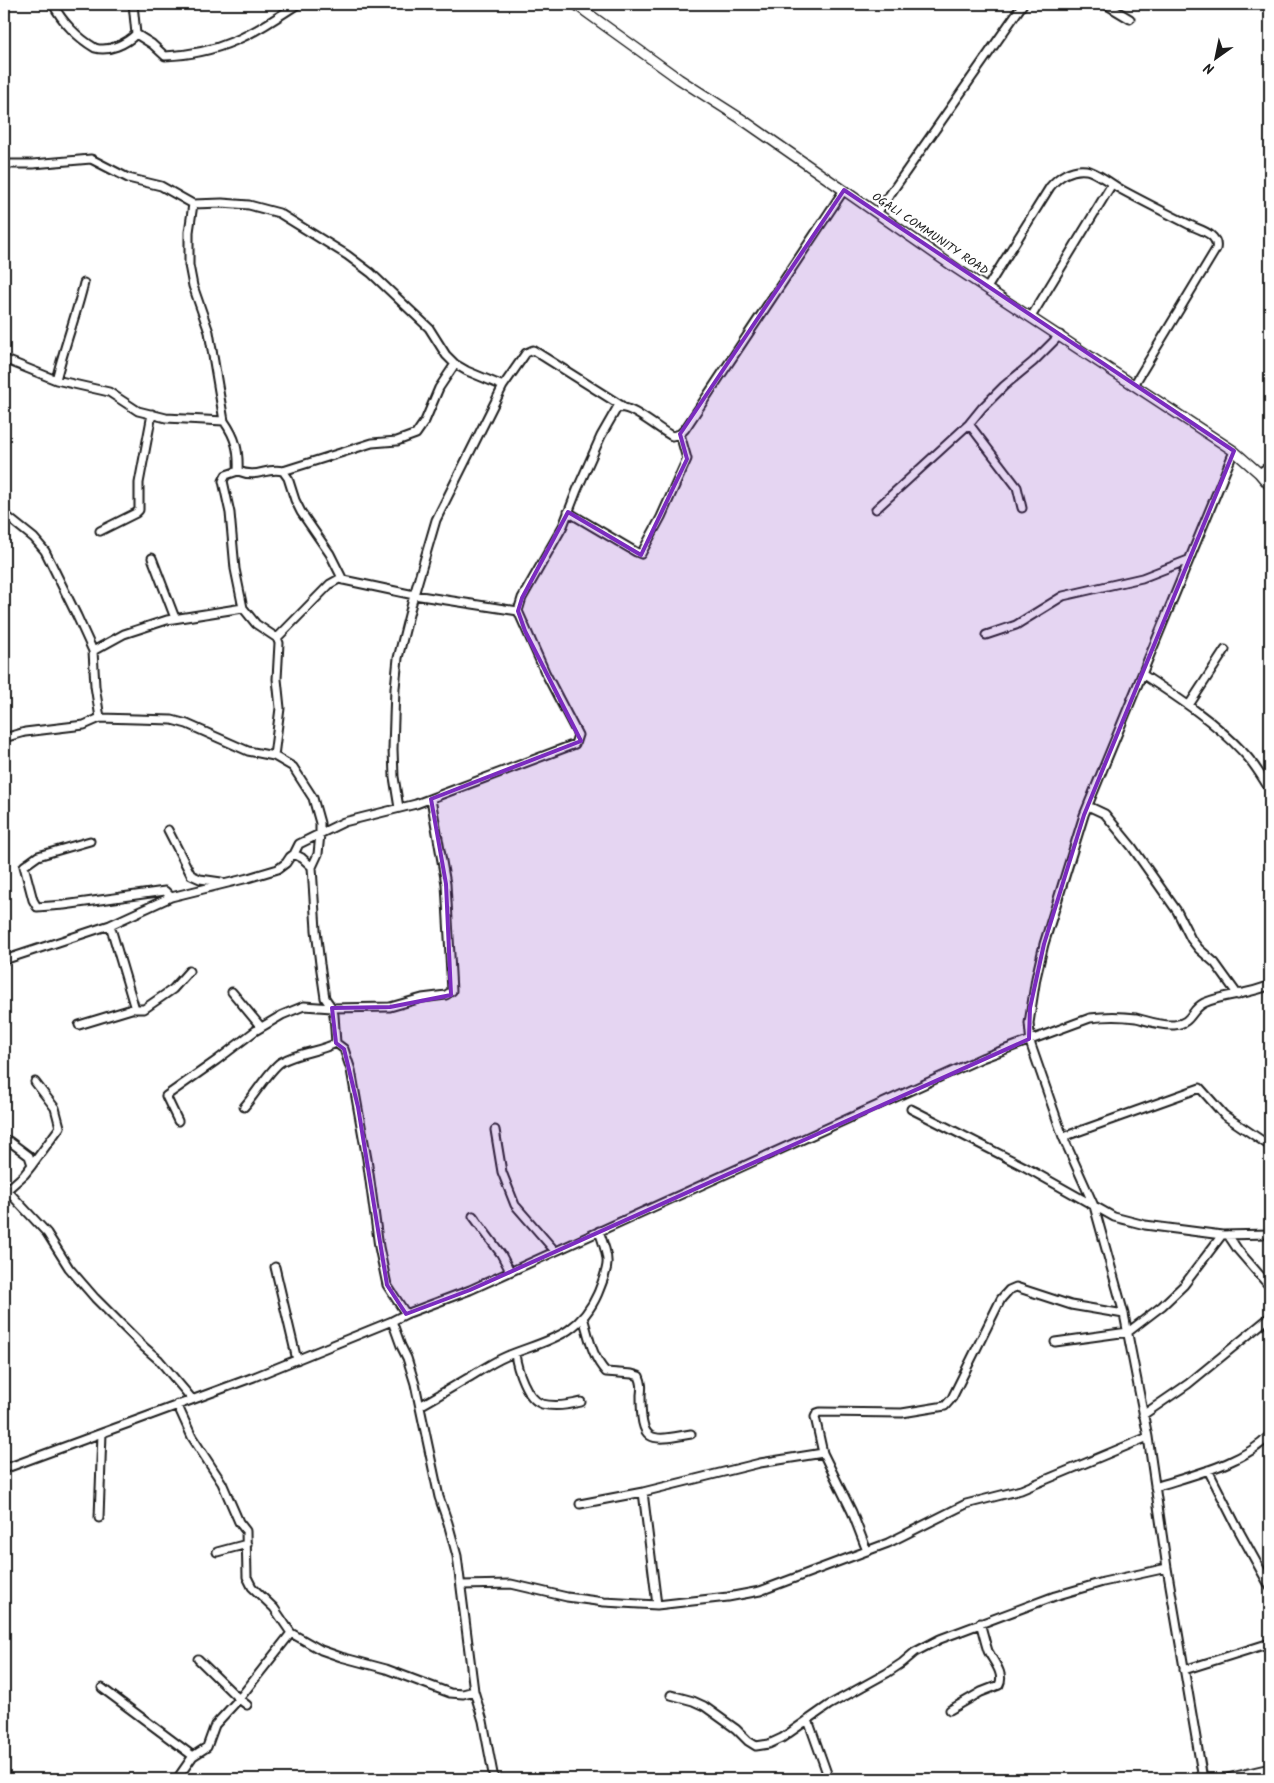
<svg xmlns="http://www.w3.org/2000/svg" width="1274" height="1783" font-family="Kalam,sans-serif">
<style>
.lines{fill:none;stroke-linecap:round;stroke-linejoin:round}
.minor-casing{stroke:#1c1c1c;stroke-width:11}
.tertiary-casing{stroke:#1c1c1c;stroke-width:12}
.minor{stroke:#fff;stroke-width:7}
.tertiary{stroke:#fff;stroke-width:9}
.marked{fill:#7b2cbf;fill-opacity:0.2;stroke:#7b2cbf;stroke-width:4;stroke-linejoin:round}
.labels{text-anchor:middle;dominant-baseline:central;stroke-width:4;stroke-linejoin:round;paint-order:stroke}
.street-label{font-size:12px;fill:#1c1c1c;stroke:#fff}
</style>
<rect width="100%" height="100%" fill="#fff"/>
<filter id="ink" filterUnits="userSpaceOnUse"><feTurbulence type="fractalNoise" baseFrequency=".02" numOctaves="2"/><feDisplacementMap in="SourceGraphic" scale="10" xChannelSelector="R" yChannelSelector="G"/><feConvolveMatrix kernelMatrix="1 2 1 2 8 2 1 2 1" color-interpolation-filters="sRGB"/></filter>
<g filter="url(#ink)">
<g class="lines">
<g class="minor-casing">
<path id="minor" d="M53,4C62,22 78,38 95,48C109,52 126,44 136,34
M133,4L136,34L152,44L165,56C222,54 252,34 298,4
M1105,4L1130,19
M4,164H33L91,159L128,178L161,186L193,204L222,203L249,205L279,213L347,255L371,273L429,328L446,355L455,364L467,371L503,386L526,353L533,350L622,406
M877,213L1023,4
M987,288L1050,187C1058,177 1071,168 1086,170C1095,171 1113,185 1122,190C1146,203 1170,215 1194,227C1204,231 1219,236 1216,249L1134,385
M1031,317L1112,184
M4,359L56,380L109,392L138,411L166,418L224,421L209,332L193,286L189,265V232L193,204
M56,380C64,347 76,316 84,283
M224,421C236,438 239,451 238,471L226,475L223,481L230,513L235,569L243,608L256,624L277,638L279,643L277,679L280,708L274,756
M969,424L1017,487L1022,508
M238,471C259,479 264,467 283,471L372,443L397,441L416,434L425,421L439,388L455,364
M283,471L288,478L295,500L301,512L330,554L343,580
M1259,473L1270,466
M876,509L969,424L982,408L1004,386L1033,362L1060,335
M568,512L636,552L641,554L661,517L687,459L680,434
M4,514L34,538L45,551L77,616L93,651L95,686L100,718
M100,531L136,513L139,510V483L152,414
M152,558L175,618
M986,635L1016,625L1063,596L1142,578L1188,560
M277,638L330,584L339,579L414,595L518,611
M93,651L124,634L167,620L243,608
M1142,674C1177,697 1214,721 1243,752C1254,763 1262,777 1270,790
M1189,705L1225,650
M4,738L25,732L84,725L100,718L172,720L187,724L248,751L274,756L293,767L313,798L320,823V834L318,854L312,867
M1088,806L1105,814L1132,847L1177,911L1191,939L1199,949L1215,963L1238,995
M399,808L394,777L393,749L395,688L398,658L414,595L436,520L503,386
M168,830L191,875L200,879L221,882
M90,841L38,856L24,866L33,900L37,907L64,905L165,891L171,897
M294,854L302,858L312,867L316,930L320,964L325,998L332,1008L334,1015L336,1043L344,1049L351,1070L367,1159L379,1247L387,1285L406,1314
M110,925L135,1009H144L173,989L189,971
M4,960L110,925L171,897L248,878L278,869L286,863L290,857L294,854L299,844L344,822L416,804L575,744L578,735L545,672L518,611L522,598L563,526L577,490L601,436L617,408C631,404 659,430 672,436L680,434L685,429L844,190
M232,992L261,1027
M79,1025L135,1008
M244,1107C254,1096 270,1069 281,1062C299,1052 319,1052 336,1043
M911,1109L1025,1167L1114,1217L1145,1225L1222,1235L1270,1234
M178,1121L166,1096L217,1060L255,1031L282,1015L304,1006L332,1008L390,1007L422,998L446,995L452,991L446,884L431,799
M495,1130L502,1172L515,1205L555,1251
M1063,1137L1200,1088L1224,1115L1270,1146
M32,1165L60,1127L55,1108L35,1082
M4,1187L47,1233L69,1268L95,1298L144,1347L159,1360L192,1399
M7,1190L24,1175L32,1165L29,1156L9,1141
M473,1216L501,1254L510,1271
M1228,1235L1238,1250L1270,1287
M275,1267L297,1360
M583,1317C589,1337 592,1357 606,1372L632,1374L639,1376C642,1383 642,1387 641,1395C641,1443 648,1442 691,1434
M392,1321L401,1346L407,1358L415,1384L439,1497L448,1523L457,1556L474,1691L483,1721L494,1779
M1055,1342L1128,1332L1162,1306L1184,1285L1222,1235
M515,1354C517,1368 526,1399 542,1404C554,1407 569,1405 581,1402
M177,1404L192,1437L222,1483L239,1522L246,1531L247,1577L252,1587L274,1608L291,1633
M420,1406C438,1396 456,1385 473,1375C484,1368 495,1361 507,1356C546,1340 579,1337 598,1293C610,1263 610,1262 599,1231
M1143,1415L1188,1384L1270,1317
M4,1469L254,1377L392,1321L406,1314L470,1290L982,1058L1090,1018C1105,1016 1121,1016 1136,1018C1148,1021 1161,1026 1174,1025C1193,1023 1190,1010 1204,1003C1223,994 1249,995 1270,985
M1208,1470L1238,1529L1270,1587
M1155,1487C1192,1475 1243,1464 1270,1435
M643,1492L657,1605
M580,1504L643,1492L760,1463L823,1453
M99,1518L102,1433
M867,1551L852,1512L823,1453L815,1417L817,1413L820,1412L902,1413L945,1406L952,1398L1001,1299L1009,1290L1016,1287L1071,1305L1124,1314
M217,1552L247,1544
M461,1585L511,1584L567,1597L604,1602L657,1605L728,1597L760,1591L888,1543L966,1504L1021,1490L1148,1437
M198,1659L239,1699L247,1705
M1184,1670L1270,1643
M102,1688L193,1756
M671,1695L693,1701L704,1706L736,1729L748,1741L756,1746L769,1744L782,1738L829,1705L887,1673L902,1663L915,1652L940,1639L1055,1596L1103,1582L1167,1568
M950,1710L981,1692L999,1685C1005,1674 993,1661 988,1651C985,1642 983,1632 980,1623
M808,1720L829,1779
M177,1779L193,1756L207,1747L215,1725L239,1699L291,1633L321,1650L341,1657L386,1669L450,1693L463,1694L474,1691
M1203,1779L1167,1568L1148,1437L1124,1314L1094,1206L1063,1137L1031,1045L1029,1023L1036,978L1044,944L1084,815L1234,451
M1223,1779L1270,1768"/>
</g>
<g class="tertiary-casing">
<path id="tertiary" d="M575,4L679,79L740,118L957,269L1234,451L1259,473L1270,486"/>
</g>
<use href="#minor" class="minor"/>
<use href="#tertiary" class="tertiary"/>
</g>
</g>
<path class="marked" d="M844,190L1234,451L1084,815L1044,944L1030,1008L1029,1039L470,1290L406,1314L387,1285L358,1107L344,1049L336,1043L332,1008L390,1007L451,995L446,884L431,799L581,741L525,631L518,611L522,598L568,512L641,555L687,459L680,434Z"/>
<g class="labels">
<g class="street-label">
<text transform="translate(930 234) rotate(34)">OGALI COMMUNITY ROAD</text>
</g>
</g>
<rect width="1274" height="1783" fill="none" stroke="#fff" stroke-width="20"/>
<rect x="10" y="10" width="1254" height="1763" fill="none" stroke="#1c1c1c" stroke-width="2" filter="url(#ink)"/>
<g transform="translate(1216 58) rotate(213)" stroke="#ffffff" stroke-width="4" paint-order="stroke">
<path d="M0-4L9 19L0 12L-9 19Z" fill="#1c1c1c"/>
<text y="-8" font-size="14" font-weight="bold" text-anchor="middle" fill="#1c1c1c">N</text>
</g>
</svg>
